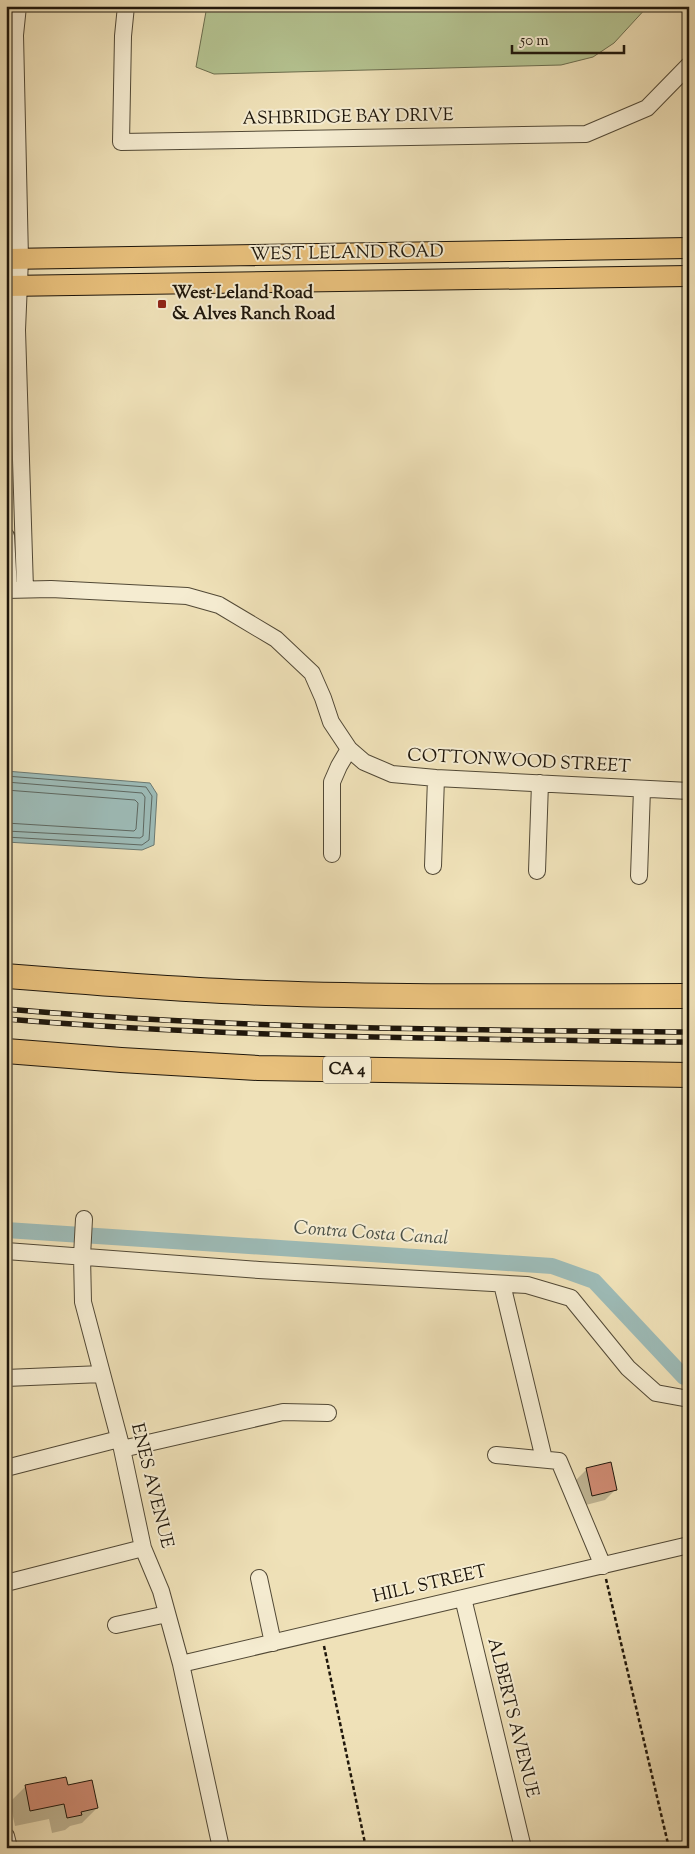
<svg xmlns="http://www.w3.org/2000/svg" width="695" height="1854" font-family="'Sorts Mill Goudy',serif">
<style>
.green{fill:#b5c492;stroke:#6a6d4e}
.water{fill:#9dbbb7;stroke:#6a7972}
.shadow{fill:#0003}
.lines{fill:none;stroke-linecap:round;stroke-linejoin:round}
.shore{stroke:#5e6861;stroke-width:1}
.canal{stroke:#9dbbb7;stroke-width:16}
.building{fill:#d08c74;stroke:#1e160b}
.minor-casing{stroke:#524936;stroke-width:18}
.major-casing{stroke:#1e160b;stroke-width:22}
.highway-casing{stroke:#1e160b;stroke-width:26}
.path{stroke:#1e160b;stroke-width:2.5;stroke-dasharray:4 2.5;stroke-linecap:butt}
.minor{stroke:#f5ecd1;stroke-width:16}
.major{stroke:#e8c07c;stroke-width:20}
.highway{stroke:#e8c07c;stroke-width:24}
.rail-casing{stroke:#1e160b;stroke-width:5.5}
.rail{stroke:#f5ecd1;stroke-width:4;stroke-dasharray:11;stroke-linecap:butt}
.poi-dot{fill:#8f2418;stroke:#f5ecd1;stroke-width:2}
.labels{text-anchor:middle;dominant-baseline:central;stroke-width:4;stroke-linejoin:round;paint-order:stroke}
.shield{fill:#f5ecd1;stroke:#5e5646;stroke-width:1}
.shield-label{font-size:16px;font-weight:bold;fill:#1e160b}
.street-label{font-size:18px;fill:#1e160b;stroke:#f5ecd1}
.poi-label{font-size:18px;font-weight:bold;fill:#1e160b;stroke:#f5ecd1;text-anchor:start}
.water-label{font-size:19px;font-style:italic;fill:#4a5047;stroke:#f5ecd1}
</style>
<rect width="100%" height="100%" fill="#efe1b8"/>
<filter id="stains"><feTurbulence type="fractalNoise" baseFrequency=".004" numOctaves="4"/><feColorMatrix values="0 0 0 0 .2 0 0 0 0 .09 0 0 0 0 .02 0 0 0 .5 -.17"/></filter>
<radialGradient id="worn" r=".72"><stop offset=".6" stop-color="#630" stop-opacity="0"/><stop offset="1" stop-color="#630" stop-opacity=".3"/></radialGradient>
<path class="green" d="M207,6H648L614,43L593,57L561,65L214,74L196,67Z"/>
<path class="water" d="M6,771L150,783L157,794L154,845L142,850L6,842Z"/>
<path class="shadow" d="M610,1464L616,1489L605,1500L582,1506L576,1480L586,1470Z
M26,1786L67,1787L97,1808L82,1823L70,1826L65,1830L52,1833L49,1819L15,1826L10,1802Z"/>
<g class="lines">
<path class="shore" d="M6,776L146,787L152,796L149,840L142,845L6,837
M6,782L142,793L145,797L143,836L140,838L6,831
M6,790L135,800L138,803L136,829L134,831L6,823"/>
<path class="canal" d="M6,1230L552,1266L594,1281L684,1377L689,1378"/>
</g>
<path class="building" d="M611,1462L617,1490L592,1496L586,1468Z
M66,1777L68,1785L92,1780L98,1808L81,1812L82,1815L67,1818L64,1804L30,1811L25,1785Z"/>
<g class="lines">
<g class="minor-casing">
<path id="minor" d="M18,6L15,35L20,259L17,330L25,589
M126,6L123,36L121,142L586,134L647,108L689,65
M6,536L9,590
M6,590L51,589L187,596L219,605L276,639L312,673L323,698L331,722L349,749L364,762L392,774L436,778L689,791
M332,854V782L339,766L349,749
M433,866L436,778
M537,871L540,783
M639,876L642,789
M84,1219L82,1256L83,1302L122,1449L143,1548L161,1591L181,1664L221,1848
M6,1251L259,1270L527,1285L571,1298L628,1368L656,1393L689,1399
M502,1284L544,1459
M6,1378L102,1374
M122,1449L283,1412L328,1413
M496,1455L559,1461L603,1566
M6,1468L119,1439
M259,1578L273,1643
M6,1583L143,1548
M463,1598L523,1848
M116,1625L167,1614
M181,1664L689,1545
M6,1836L9,1848"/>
</g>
<g class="major-casing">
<path id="major" d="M6,259L689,248
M6,286L689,276"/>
</g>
<g class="highway-casing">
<path id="highway" d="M6,976C93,983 179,990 266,993C407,998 548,996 689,996
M6,1051L121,1060L258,1068L689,1075"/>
</g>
<path class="path" d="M606,1579L669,1848
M324,1646L366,1848"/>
<use href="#minor" class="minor"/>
<use href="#major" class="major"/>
<use href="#highway" class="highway"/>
<g class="rail-casing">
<path id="rail" d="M6,1009C233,1029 461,1030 689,1032
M6,1019C233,1038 461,1039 689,1042"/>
</g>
<use href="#rail" class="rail"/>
</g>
<rect class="poi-dot" x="157" y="299" width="10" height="10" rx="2.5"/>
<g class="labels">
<rect class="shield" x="323" y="1056.5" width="48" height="27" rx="4"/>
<g class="shield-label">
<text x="347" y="1070">CA 4</text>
</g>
<g class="street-label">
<text transform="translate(348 118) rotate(-1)">ASHBRIDGE BAY DRIVE</text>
<text transform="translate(347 254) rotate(-1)">WEST LELAND ROAD</text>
<text transform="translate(519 762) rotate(3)">COTTONWOOD STREET</text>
<text transform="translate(151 1486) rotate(76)">ENES AVENUE</text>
<text transform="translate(430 1585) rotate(-13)">HILL STREET</text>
<text transform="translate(512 1718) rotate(76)">ALBERTS AVENUE</text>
</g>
<g class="poi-label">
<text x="172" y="294">West Leland Road<tspan x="172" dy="21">&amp; Alves Ranch Road</tspan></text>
</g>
<g class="water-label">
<text transform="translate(371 1234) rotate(4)">Contra Costa Canal</text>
</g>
</g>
<rect width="695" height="1854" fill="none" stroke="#efe1b8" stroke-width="25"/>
<rect x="8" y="8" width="680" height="1839" fill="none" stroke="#1e160b" stroke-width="2.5"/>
<rect x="12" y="12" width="670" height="1829" fill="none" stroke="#1e160b"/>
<path d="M512 45v8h112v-8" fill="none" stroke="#1e160b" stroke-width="2.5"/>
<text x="520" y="45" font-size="15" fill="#1e160b" stroke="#f5ecd1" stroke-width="4" paint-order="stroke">50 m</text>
<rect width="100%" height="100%" filter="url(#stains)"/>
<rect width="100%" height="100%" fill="url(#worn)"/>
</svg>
